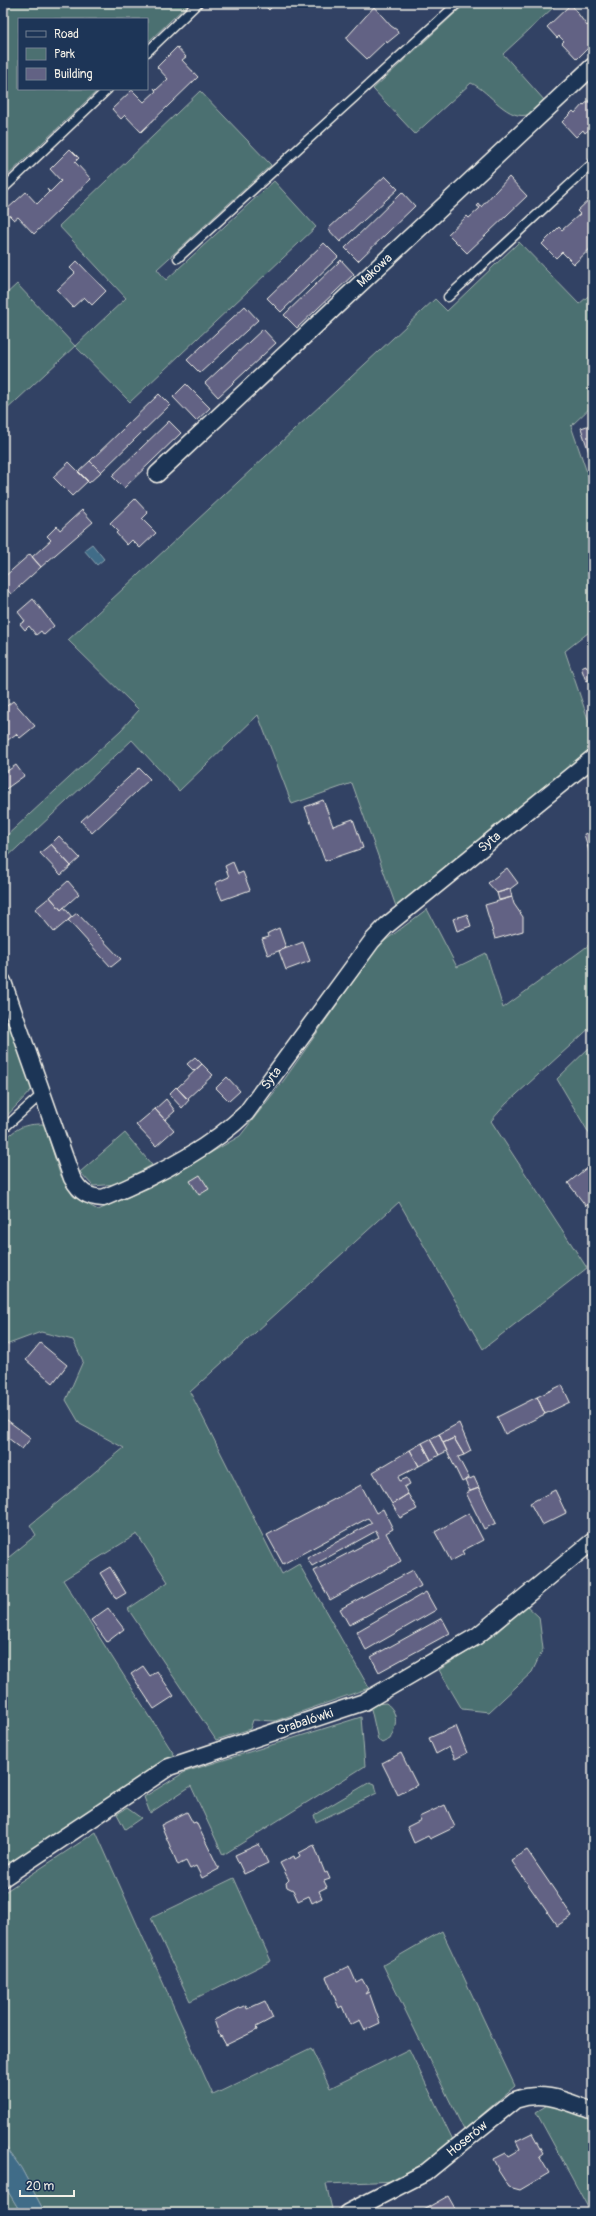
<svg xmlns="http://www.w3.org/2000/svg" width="596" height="2216" font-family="Pangolin,sans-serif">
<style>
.green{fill:#4c7071;stroke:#a0b0ac}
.water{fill:#416c88;stroke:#89a1ae}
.building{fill:#626284;stroke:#f4f1e8}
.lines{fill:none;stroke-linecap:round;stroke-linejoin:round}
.service-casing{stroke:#f4f1e8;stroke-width:11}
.minor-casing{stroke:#f4f1e8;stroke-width:19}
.service{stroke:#1d3557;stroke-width:8}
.minor{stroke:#1d3557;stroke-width:16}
.labels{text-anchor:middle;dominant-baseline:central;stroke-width:3;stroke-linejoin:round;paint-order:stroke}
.street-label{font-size:13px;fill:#f4f1e8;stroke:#1d3557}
</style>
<rect width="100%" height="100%" fill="#324264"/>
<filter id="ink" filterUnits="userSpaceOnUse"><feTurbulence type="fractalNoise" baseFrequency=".025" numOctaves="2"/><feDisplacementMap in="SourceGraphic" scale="8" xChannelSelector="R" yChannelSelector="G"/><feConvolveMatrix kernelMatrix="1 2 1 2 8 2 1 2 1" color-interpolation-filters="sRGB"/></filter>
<g filter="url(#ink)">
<path class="green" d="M3,3H189L147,43V19H19V89H99L3,180Z
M466,3H554L556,5L503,54L545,101C541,105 535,112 530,114C508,123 490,91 471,83L415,134L373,89Z
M200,91L271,165L157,269L166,280L274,181L316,227L130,402L75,346L3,413V297L17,284L75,346L126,298L59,226Z
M519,242L579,304L593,292V405L571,426L593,490V629L565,651L593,734V748L398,912L352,783L292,804L258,715L179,791L132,740L3,861V839L121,730L139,710L68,640L435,299L447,311Z
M427,909L457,967L486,953L503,1008L593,942V1025L506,1104L491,1121L587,1268L483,1349L399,1202L190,1392L282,1574L299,1564L369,1688L275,1721L253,1720L250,1729L216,1740L128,1609L168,1582L137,1534L63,1580L175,1756L3,1870V1562L36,1535L30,1525L124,1448L80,1424L66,1400L83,1361L73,1340L41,1332L6,1345L3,1341V1141C18,1127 23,1124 44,1124L60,1174L73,1196L98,1210L151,1187L240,1136L284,1080L378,946Z
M7,1010L33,1088L3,1120V1013Z
M593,1044V1140L557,1079Z
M125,1133L152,1165L116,1184L93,1186L80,1172Z
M526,1605L539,1617L543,1649L532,1672L489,1712L462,1709L439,1670L494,1635Z
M386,1703C399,1713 397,1725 390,1739L382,1743L378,1740L371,1709L375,1704Z
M361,1717L365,1766L223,1855L191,1786L150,1813L144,1797L185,1772Z
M370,1782L375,1784L377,1793L316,1822L314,1815Z
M127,1808L141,1818L125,1829L117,1814Z
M96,1832L213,2095L311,2048L330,2088L409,2049L453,2140L419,2171L397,2181L326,2184L333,2213H45L21,2168L3,2143V1893Z
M234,1878L271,1961L190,2001L151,1918Z
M442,1931L515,2086L464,2130L383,1965Z
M549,2104L593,2120V2213H591L536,2112Z
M3,2183L21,2213H3Z"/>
<path class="water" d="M92,544L104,559L97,565L84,550Z
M3,2143L21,2168L45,2213H21L3,2183Z"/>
<path class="building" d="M262,3H275L269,10Z
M571,4L587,26L589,24L593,28V40L589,44L590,46L577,59L562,43L564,41L559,36L557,38L547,27Z
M374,7L391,26L397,30L398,34L387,43L386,41L367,59L347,40V37Z
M177,47L186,57L182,60L198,77L141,132L125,115L121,119L112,109L132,90L144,102L156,91L154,88L156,90L168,79L157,67Z
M592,98L593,126L585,133L583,130L576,137L562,122L573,111L575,113L583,104L584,105Z
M70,149L79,158L75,162L91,179L34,234L18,217L14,220L5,211L26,192L37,204L49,192L47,189L50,192L61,181L50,169Z
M385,176L398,189L340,242L328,229Z
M509,177L527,196L467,253L448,234L467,216L469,218L480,208L477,206L479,204L481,207Z
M402,192L415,206L358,261L345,248Z
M593,196V246L574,264L562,252L556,258L542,244L559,227L562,230L580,214L577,211Z
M324,243L338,257L281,312L267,298Z
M341,260L354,274L297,328L284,315Z
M77,261L106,291L92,305L84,297L73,307L57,290L75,273L70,268Z
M245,306L258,320L200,373L187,360Z
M263,329L276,343L218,397L205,383Z
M186,384L210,408L196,421L173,397Z
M159,394L170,405L101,472L90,461Z
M169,421L181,433L124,488L112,476Z
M593,424V465L581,428Z
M90,461L101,472L89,483L78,472Z
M69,462L88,481L72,496L53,477Z
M135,499L148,513L142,519L156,533L140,548L132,540L127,545L116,533L118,531L110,523Z
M82,510L93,522L41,567L32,557L51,540L47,536L57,526L60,530Z
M30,554L41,567L11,594L3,585V578Z
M33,599L54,626L44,635L41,631L36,635L29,626L25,630L20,624L25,621L18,612Z
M586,665L587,668L593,666V686L591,679L586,681L581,667Z
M13,701L35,726L20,738L16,734L8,740L3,733V709Z
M16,765L24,776L3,791V774Z
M139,768L150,779L92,833L81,821Z
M323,800L333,826L353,819L363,848L325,861L305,807Z
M593,832V857L591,858L584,834Z
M59,836L80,858L71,866L51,844Z
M51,844L71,866L61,875L40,853Z
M233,862L238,874L243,872L250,890L222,900L215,883L229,877L225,866Z
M507,868L518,883L510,889L497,893L488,883Z
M68,881L79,894L61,910L50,897Z
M510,889L512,897L499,900L497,893Z
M50,897L61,910L64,907L72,917L54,932L35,909Z
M512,897L514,904L523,917V931L495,939L485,905Z
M77,913L121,959L111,967L68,920Z
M467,914L471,926L457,931L453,919Z
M279,928L286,948L268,955L262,939L269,937L268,933Z
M303,942L310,961L286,970L279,951Z
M195,1057L202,1064L194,1071L187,1064Z
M202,1064L213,1075L187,1099L177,1088Z
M227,1077L240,1091L229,1101L216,1088Z
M176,1087L189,1100L182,1108L169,1094Z
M166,1099L175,1111L165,1120L155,1109Z
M155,1109L174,1130L156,1146L136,1125Z
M589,1166L593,1171V1201L586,1206L568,1183Z
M200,1175L209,1189L199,1195L190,1181Z
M40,1343L67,1365L53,1383L26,1360Z
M562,1385L570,1402L545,1414L537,1397Z
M537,1397L545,1414L505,1434L497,1417Z
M3,1417L31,1438L22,1449L3,1434Z
M459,1423L471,1451L464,1455L454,1438L443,1443L439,1434Z
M439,1434L447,1451L439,1455L430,1439Z
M454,1438L464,1455L458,1457L469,1478L462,1482L443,1443Z
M430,1439L439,1455L431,1460L422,1443Z
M422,1443L431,1460L419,1466L410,1450Z
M410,1450L419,1466L398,1477L400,1481L407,1478L410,1484L404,1487L408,1494L392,1504L373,1472Z
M474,1477L479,1488L470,1491L465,1481Z
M361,1485L376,1513L383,1509L393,1529L386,1533L401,1561L330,1600L314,1571L379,1537L376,1531L312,1566L307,1558L372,1523L368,1518L283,1564L267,1535Z
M479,1488L496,1523L484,1529L466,1493Z
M555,1490L566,1513L542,1525L530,1503Z
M408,1494L417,1509L400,1518L392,1504Z
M469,1513L483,1540L462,1551L464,1554L451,1561L435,1532Z
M110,1567L126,1593L116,1599L100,1573Z
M413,1570L421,1586L349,1625L340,1609Z
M426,1592L436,1610L366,1650L356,1632Z
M108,1608L124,1629L107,1642L91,1620Z
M442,1618L450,1633L379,1672L371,1657Z
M143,1666L150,1676L157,1671L174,1696L154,1709L131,1674Z
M456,1726L467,1753L455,1759L449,1747L436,1754L429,1738Z
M401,1753L417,1785L398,1795L382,1763Z
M445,1805L455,1827L430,1839L428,1836L414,1843L407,1827L421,1820L419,1817Z
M187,1812L193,1823L196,1822L219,1869L202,1878L196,1866L190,1869L186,1861L178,1865L161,1825Z
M259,1844L268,1863L244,1874L235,1855Z
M314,1845L325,1873L327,1872L330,1879L324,1881L327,1887L319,1891L322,1898L312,1903L309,1896L298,1901L293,1890L287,1887L286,1883L289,1880L280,1863L294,1856L295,1859L300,1856L299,1853Z
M527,1850L572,1916L557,1926L511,1860Z
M349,1966L356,1982L362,1979L368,1990L365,1994L369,1992L380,2023L365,2030L360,2020L350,2025L342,2006L339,2008L326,1977Z
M265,2001L273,2018L256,2027L257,2030L226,2045L221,2036L220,2037L214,2020L246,2005L247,2009Z
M532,2133L543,2153L539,2156L549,2173L520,2190L509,2187L498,2170L499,2169L494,2159L506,2153L508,2156L520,2149L516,2141Z
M448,2196L457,2212L424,2213L423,2210Z"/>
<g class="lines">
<g class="service-casing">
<path id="service" d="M147,52L198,3
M3,189L108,89
M178,258L458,3
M448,297L593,163
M3,1129L42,1094"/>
</g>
<g class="minor-casing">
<g id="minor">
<path id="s1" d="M157,474L593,66"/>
<path id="s2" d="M3,982L72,1178C80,1192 87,1197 103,1198C152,1178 208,1150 246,1113L372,941L386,926L593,758"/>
<path id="s3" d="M3,1878L169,1767L364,1702L477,1636L593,1541"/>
<path id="s4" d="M347,2213L425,2173L515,2100C545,2090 565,2101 593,2111"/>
</g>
</g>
<use href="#service" class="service"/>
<use href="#minor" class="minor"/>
</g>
</g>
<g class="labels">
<g class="street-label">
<text stroke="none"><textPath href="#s1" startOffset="298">Makowa</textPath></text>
<text stroke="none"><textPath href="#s2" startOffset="781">Syta</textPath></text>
<text stroke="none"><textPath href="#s2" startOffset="457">Syta</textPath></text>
<text stroke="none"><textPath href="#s3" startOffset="343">Grabalówki</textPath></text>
<text stroke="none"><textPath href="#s4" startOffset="142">Hoserów</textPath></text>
</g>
</g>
<rect width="596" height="2216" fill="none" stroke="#1d3557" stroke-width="16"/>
<rect x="8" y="8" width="580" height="2200" fill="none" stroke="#f4f1e8" stroke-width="1.5" filter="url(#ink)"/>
<rect x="18" y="18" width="130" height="72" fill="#1d3557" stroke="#738091"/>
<rect x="26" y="31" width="20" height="6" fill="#1d3557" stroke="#738091"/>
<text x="54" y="38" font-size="12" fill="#f4f1e8">Road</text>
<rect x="26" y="48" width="20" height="12" fill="#4c7071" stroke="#738091"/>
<text x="54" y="58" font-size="12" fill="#f4f1e8">Park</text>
<rect x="26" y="68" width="20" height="12" fill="#626284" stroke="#738091"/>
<text x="54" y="78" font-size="12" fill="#f4f1e8">Building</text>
<path d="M20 2190v6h54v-6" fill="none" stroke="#f4f1e8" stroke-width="2"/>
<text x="26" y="2190" font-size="12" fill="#f4f1e8" stroke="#1d3557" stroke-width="3" paint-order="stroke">20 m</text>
</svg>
